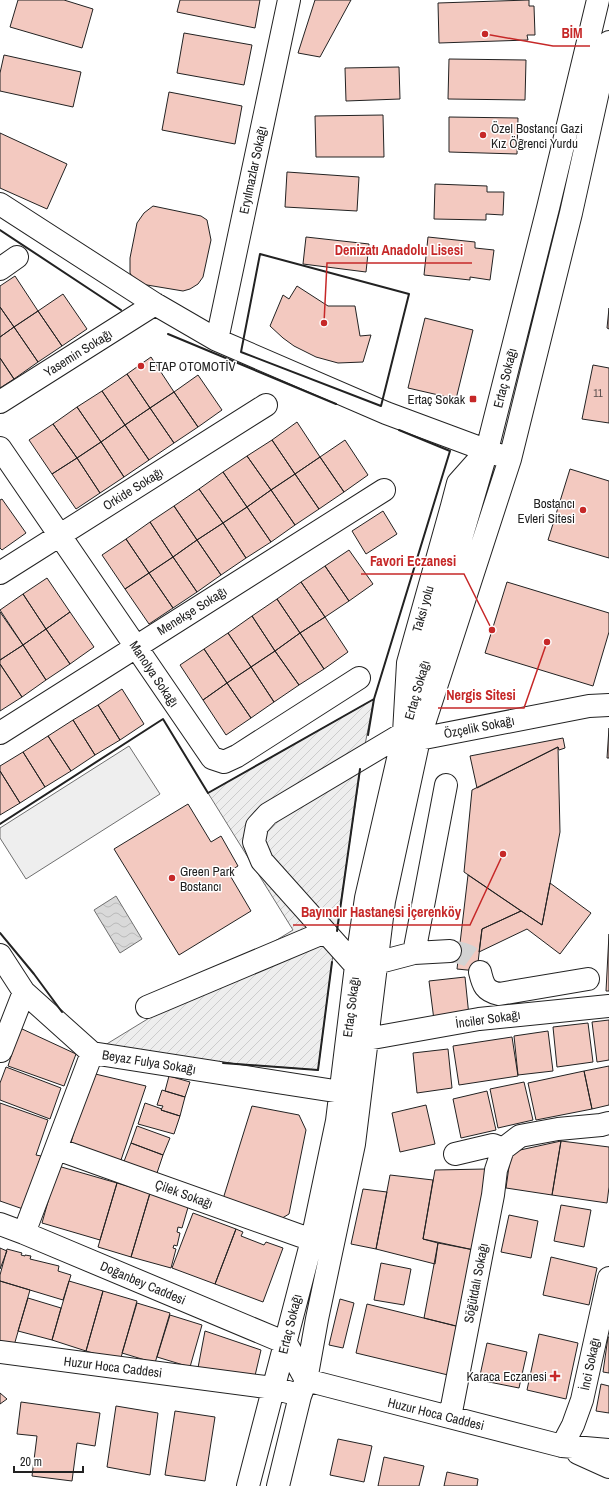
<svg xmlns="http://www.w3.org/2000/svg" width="609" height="1486" font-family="'Archivo Narrow',sans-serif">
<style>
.garden{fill:url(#garden-furrows);stroke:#6f6f6f}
.pitch{fill:#eee;stroke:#6f6f6f}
.water{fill:url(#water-waves);stroke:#6f6f6f}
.building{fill:#f3c9c0;stroke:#222}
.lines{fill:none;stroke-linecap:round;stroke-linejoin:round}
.minor-tunnel{stroke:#d3d3d3;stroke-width:22;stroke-dasharray:22 11;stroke-linecap:butt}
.minor-casing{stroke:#222;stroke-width:24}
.minor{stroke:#fff;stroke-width:22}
.wall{stroke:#222;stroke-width:2}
.poi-dot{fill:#c62828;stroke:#fff;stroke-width:1.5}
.labels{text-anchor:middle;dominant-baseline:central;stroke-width:3;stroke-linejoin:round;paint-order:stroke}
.number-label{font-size:11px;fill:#564c4a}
.poi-label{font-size:13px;fill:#222;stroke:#fff;text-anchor:start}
.street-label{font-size:13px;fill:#222;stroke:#fff}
.leader{fill:none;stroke:#c62828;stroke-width:1.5}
.callout-dot{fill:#c62828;stroke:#fff;stroke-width:1.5}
.callout-label{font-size:14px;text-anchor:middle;font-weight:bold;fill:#c62828;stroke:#fff;stroke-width:3;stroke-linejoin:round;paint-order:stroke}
</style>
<defs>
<pattern id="garden-furrows" width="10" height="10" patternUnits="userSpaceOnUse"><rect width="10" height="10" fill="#eee"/><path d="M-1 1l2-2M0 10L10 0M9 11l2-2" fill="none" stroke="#ccc"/></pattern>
<pattern id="water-waves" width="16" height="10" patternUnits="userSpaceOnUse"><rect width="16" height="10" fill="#d9d9d9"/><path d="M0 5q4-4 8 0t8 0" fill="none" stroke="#bababa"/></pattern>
</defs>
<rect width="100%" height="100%" fill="#fff"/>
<path class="garden" d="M374,699L361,765L332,962L318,1070L92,1053L293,930L208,793Z"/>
<path class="pitch" d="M129,746L160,794L26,879L0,838V828Z"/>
<path class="water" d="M116,896L142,939L120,953L94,910Z"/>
<path class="building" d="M18,0H64L93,9L82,48L10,27Z
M180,0H260L255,28L177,12Z
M315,0H351L320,57L298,53Z
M529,0V6H534L535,35H527L528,40L439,43L438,3Z
M184,33L252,45L244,85L177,73Z
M4,55L81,72L73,107L0,91V73Z
M449,59L526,60L525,100L448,99Z
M399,67L400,99L346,101L345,68Z
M169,92L242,106L235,144L162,130Z
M383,115L384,157H316L315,116Z
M449,117L518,118L517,154L449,152Z
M0,133L67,164L47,209L0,188Z
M287,172L359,177L357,211L285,207Z
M435,184L487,186V192H504L503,215L486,214V220L434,219Z
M153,206L201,216L207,220L211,240L203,277L198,284L190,289L183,291L141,284L134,280L130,273V258L137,223L144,213Z
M306,237L369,244L366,272L303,264Z
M428,237L475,242V248L494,250L490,280L470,277V280L424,275Z
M15,276L38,311L14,327L0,307V286Z
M297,286L328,306H355L360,336L371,335L363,362L338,363L316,357L294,346L283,338L270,326L283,295L289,299Z
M63,294L87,329L62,346L38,311Z
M0,307L14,327L0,337Z
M609,308V329L607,328Z
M38,311L62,346L38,362L14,327Z
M425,318L473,330L456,399L408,388Z
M14,327L38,362L14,379L0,358V337Z
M151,357L174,392L150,408L127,374Z
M0,358L14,379L0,388Z
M593,365L609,368V423L582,419Z
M127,374L150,408L125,425L102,391Z
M198,375L222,410L198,427L174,392Z
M102,391L125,425L101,442L77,407Z
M174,392L198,427L174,443L150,408Z
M77,407L101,442L77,458L53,424Z
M150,408L174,443L149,460L125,425Z
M297,422L320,457L295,474L272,440Z
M53,424L77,458L52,474L29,440Z
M125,425L149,460L124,477L101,442Z
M272,440L295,474L271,490L247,456Z
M345,440L368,475L344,492L320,457Z
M101,442L124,477L100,493L77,458Z
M247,456L271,490L247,507L223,472Z
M320,457L344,492L319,509L295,474Z
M77,458L100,493L76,509L52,474Z
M570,469L609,481V558L548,540Z
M223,472L247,507L223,523L199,489Z
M295,474L319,509L295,525L271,490Z
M199,489L223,523L197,540L174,506Z
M271,490L295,525L271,542L247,507Z
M2,499L26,533L2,550L0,548V500Z
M174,506L197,540L173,557L150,522Z
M247,507L271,542L246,558L223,523Z
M383,511L397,534L366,554L352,531Z
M150,522L173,557L149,573L126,539Z
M223,523L246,558L221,575L197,540Z
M126,539L149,573L125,589L102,555Z
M197,540L221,575L197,592L173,557Z
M349,550L373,584L349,601L325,566Z
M173,557L197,592L173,608L149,573Z
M325,566L349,601L325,617L301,582Z
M149,573L173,608L149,624L125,589Z
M47,578L70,612L46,629L23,594Z
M301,582L325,617L300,633L277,599Z
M507,582L609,613V632L593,686L485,653Z
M23,594L46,629L23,645L0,610Z
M277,599L300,633L275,651L252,616Z
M0,612L23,645L0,660Z
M70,612L94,647L70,664L46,629Z
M252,616L275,651L251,667L228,633Z
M325,617L348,652L324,669L300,633Z
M46,629L70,664L46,680L23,645Z
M228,633L251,667L227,683L204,649Z
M300,633L324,669L299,685L275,651Z
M23,645L46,680L22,697L0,664V660Z
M204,649L227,683L203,700L180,665Z
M275,651L299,685L274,702L251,667Z
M0,664L22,697L0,711Z
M251,667L274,702L251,718L227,683Z
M227,683L251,718L226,735L203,700Z
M122,689L144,724L120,740L98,705Z
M98,705L120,740L95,755L73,720Z
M73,720L95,755L71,771L48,736Z
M609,728V758H607Z
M48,736L71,771L45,787L23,752Z
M563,738L565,748L559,750L558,747L477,788L470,756Z
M558,747L560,832L542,925L464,872L472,790Z
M23,752L45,787L20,803L0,771V766Z
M0,771L20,803L0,815Z
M188,804L211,842L221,836L238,866L228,872L251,911L179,955L114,849Z
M468,875L521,911L482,929L477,971L457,969Z
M550,883L591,913L560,954L527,929L479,952L482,929L521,911L542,925Z
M609,934V991H606Z
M465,977L469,1016L434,1020L429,981Z
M609,1020V1060L597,1062L592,1022Z
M588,1023L593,1062L557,1067L553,1027Z
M20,1028L76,1054L64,1086L8,1066Z
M548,1031L553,1071L518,1075L514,1036Z
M512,1037L518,1076L459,1085L453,1046Z
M448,1049L452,1088L417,1093L413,1053Z
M609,1066V1105L592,1109L584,1071Z
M6,1067L61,1088L50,1119L0,1100V1083Z
M584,1071L592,1109L536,1120L528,1083Z
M91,1073L146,1086L120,1163L70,1146Z
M169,1076L190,1082L185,1097L165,1091Z
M524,1082L533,1120L498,1128L490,1089Z
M162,1090L185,1097L180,1116L161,1110L163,1106L157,1105Z
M487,1091L496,1130L461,1138L453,1099Z
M0,1103L48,1120L36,1155L41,1156L23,1209L0,1201Z
M145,1103L162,1109L161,1110L180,1116L174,1134L138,1124Z
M426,1105L435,1144L400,1152L392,1113Z
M252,1106L299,1115L306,1130L289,1214L279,1220L223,1199Z
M137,1126L170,1138L163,1155L131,1143Z
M561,1141L609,1147V1187L607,1203L552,1195Z
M561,1141L552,1195L506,1188L511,1152Z
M131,1143L163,1155L156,1176L123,1164Z
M58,1166L117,1183L100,1240L42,1223Z
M486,1169L474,1250L423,1239L435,1170Z
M390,1175L433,1180L423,1239L438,1243L435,1264L376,1249Z
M117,1183L150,1193L131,1257L98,1247Z
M363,1189L387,1192L376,1249L351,1244Z
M150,1193L189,1204L182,1228L178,1227L177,1232L180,1233L177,1246L174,1245L173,1248L176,1249L171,1268L131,1257Z
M561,1205L591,1210L584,1247L554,1241Z
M193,1213L236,1229L215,1284L172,1268Z
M509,1215L538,1221L531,1258L501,1252Z
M236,1229L243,1232L241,1236L264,1245L266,1242L283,1248L263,1302L215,1284Z
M438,1243L474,1250L460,1327L424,1318Z
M0,1248L7,1251L0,1269Z
M7,1249L22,1253L21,1255L25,1256V1255L31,1256L30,1259L59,1266L58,1271L71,1275L63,1300L0,1281V1275Z
M551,1257L597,1268L589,1305L543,1295Z
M381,1263L411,1269L404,1305L374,1300Z
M0,1281L30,1290L13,1349L0,1345Z
M69,1281L103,1291L86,1351L52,1340Z
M103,1291L137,1301L120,1361L86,1351Z
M28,1298L61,1308L52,1340L18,1331Z
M340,1299L354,1303L343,1348L329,1345Z
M137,1303L170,1313L155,1363L122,1353Z
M367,1304L460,1327L448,1375L356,1353Z
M170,1315L202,1325L190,1367L157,1357Z
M205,1331L261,1350L254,1380L197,1373Z
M539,1334L578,1343L566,1399L527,1390Z
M608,1337H609V1373L603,1372Z
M487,1343L527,1352L519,1388L479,1380Z
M601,1384L609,1386V1413L596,1411Z
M0,1393L7,1399L0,1404Z
M21,1402L100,1413L95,1446L77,1443L72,1481L32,1476L37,1436L17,1434Z
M116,1406L158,1413L150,1475L107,1467Z
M175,1411L215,1417L205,1481L165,1475Z
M338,1439L372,1446L364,1482L330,1475Z
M384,1457L424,1466L419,1486H378Z
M447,1472L478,1479L477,1486H444Z"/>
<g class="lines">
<path class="minor-tunnel" d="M450,951C465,953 476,956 480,972"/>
<g class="minor-casing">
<path id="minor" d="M0,204L155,304L217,340L386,413L499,455
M0,269L17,257
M217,340L289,0
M0,402L155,304
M0,448L212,758L224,762L237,756L359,678
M0,573L266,405
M0,733L384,490
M419,739L589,706L609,705
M450,951L414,953L376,963L356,966L262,861L254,842L257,826L268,814L404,733L408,663L452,506L458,483L482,456
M414,953L446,785
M0,955L24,992L92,1053L341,1092
M480,972C483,985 485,991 499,994L588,979
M147,1007L325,932
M367,1039L479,1019L609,1006
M1,1051L24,992
M57,1149L312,1240
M503,1149L520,1136L558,1129L601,1125L609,1123
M455,1154L493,1145L503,1149
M0,1224L24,1233L286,1343L306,1380L562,1446L609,1450
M24,1233L92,1053
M0,1352L273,1388L288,1392
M450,1417L493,1195L496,1170L503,1149
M562,1446L573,1425L582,1400L609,1278
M578,1453L609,1467
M248,1486L312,1240L337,1121L356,966L366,898L404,733L487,450L548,208L598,0
M278,1486L300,1396L306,1380L317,1319L354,1144L384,901L419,739L510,459L571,213L609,42"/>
</g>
<use href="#minor" class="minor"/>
<path class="wall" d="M0,230L121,310
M260,254L409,294L381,406L241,352Z
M168,334L336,404
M374,699L450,451L399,430
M0,824L163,719L208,793L374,699L368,735
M337,931L360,769
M0,933L34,974L62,1012
M223,1063L318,1070L332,962"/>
</g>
<g class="poi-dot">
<circle cx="483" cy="135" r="4"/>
<circle cx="141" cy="366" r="4"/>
<rect x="469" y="395" width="8" height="8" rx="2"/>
<circle cx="583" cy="510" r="4"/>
<circle cx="172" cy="878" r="4"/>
<path d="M553 1370h4v4h4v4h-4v4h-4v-4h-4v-4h4z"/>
</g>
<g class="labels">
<g class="number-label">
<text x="598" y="393">11</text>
</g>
<g class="poi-label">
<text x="491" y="128">Özel Bostancı Gazi<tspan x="491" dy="15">Kız Öğrenci Yurdu</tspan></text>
<text x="149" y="366">ETAP OTOMOTİV</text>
<text x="465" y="399" text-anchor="end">Ertaç Sokak</text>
<text x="575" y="503" text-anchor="end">Bostancı<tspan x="575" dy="15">Evleri Sitesi</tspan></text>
<text x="180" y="871">Green Park<tspan x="180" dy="15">Bostancı</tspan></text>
<text x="547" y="1376" text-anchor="end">Karaca Eczanesi</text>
</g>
<g class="street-label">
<text transform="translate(253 170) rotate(-78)">Eryılmazlar Sokağı</text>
<text transform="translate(78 353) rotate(-32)">Yasemin Sokağı</text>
<text transform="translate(505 378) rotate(-76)">Ertaç Sokağı</text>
<text transform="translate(133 489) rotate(-32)">Orkide Sokağı</text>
<text transform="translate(423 609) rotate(-74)">Taksi yolu</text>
<text transform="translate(192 611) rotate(-32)">Menekşe Sokağı</text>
<text transform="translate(154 674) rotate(56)">Manolya Sokağı</text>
<text transform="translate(417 690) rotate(-74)">Ertaç Sokağı</text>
<text transform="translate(479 727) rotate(-11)">Özçelik Sokağı</text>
<text transform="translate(351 1007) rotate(-83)">Ertaç Sokağı</text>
<text transform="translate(488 1019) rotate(-8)">İnciler Sokağı</text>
<text transform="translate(149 1062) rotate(9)">Beyaz Fulya Sokağı</text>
<text transform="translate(184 1194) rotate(20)">Çilek Sokağı</text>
<text transform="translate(143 1283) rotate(23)">Doğanbey Caddesi</text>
<text transform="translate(476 1283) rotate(-79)">Söğütdalı Sokağı</text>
<text transform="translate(290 1324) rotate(-76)">Ertaç Sokağı</text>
<text transform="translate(590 1364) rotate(-78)">İnci Sokağı</text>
<text transform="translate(113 1367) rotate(7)">Huzur Hoca Caddesi</text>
<text transform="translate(436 1414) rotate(14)">Huzur Hoca Caddesi</text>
</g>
</g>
<path class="leader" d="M485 34L553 46H590M324 323L327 263H472M492 630L464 574H361M547 642L524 708H438M503 854L470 925H293"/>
<g class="callout-dot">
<circle cx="485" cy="34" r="4"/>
<circle cx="324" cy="323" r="4"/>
<circle cx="492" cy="630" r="4"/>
<circle cx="547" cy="642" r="4"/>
<circle cx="503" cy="854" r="4"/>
</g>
<g class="callout-label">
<text x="572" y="38">BİM</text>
<text x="399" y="255">Denizatı Anadolu Lisesi</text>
<text x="413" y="566">Favori Eczanesi</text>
<text x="481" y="700">Nergis Sitesi</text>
<text x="381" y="917">Bayındır Hastanesi İçerenköy</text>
</g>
<path d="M14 1466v6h69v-6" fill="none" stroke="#222222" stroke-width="2"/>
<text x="20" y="1466" font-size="12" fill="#222222" stroke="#ffffff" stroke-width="3" paint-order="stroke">20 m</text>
</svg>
